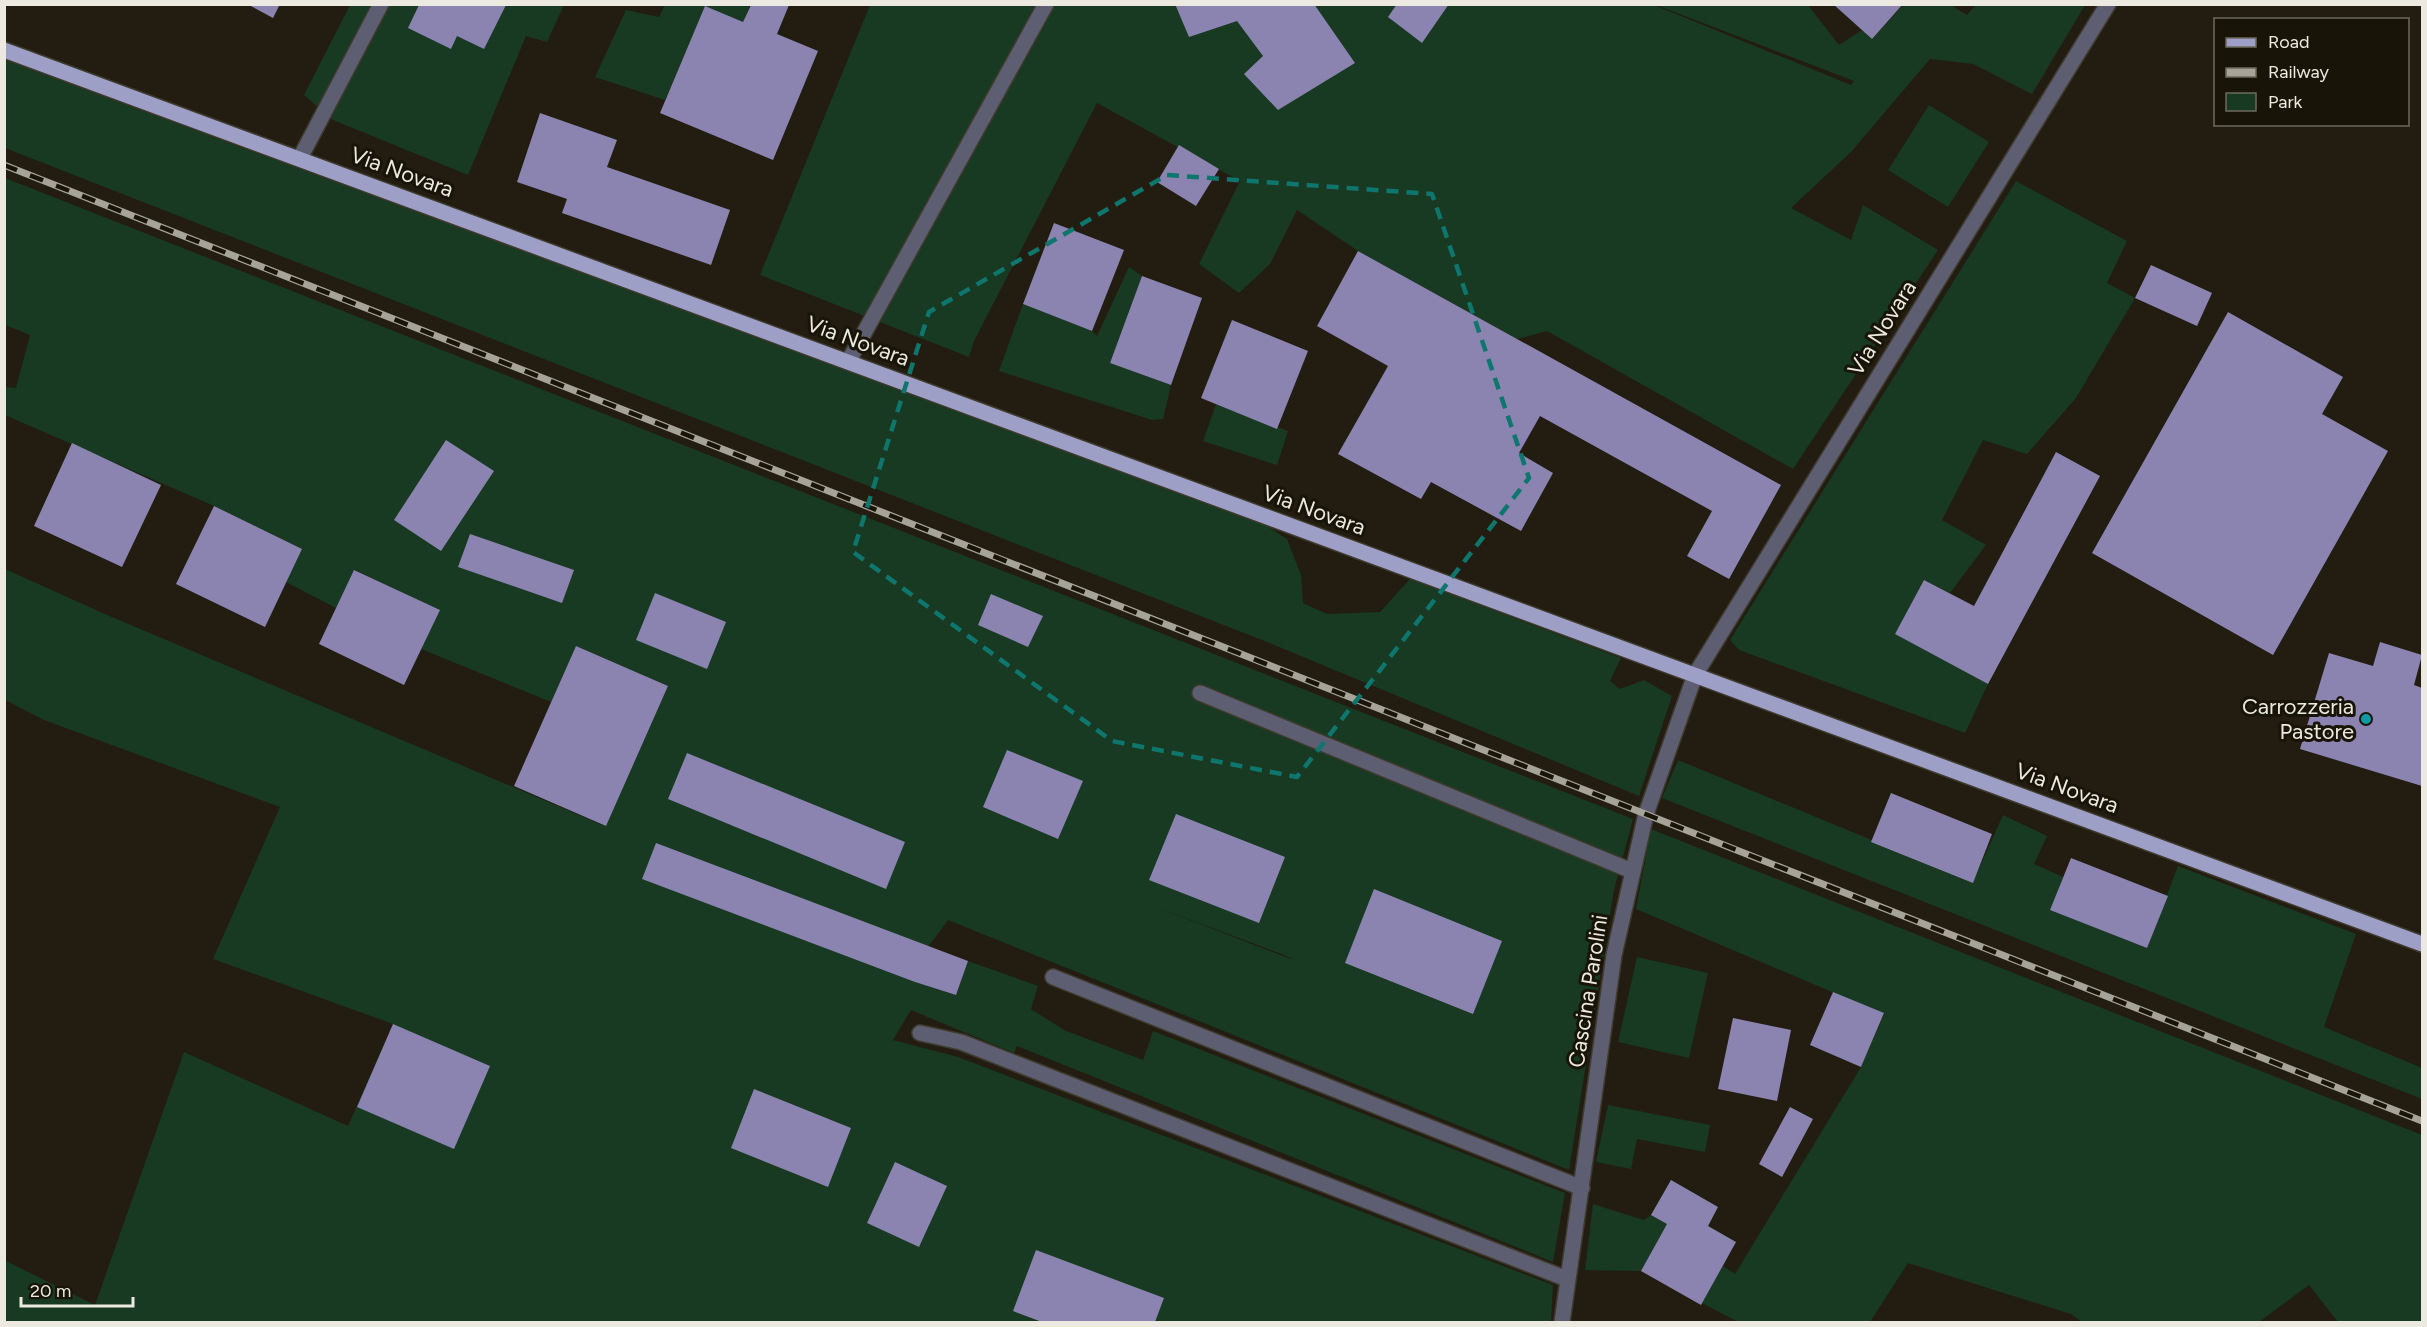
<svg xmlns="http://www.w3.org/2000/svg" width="2427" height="1327" font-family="Figtree,sans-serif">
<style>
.green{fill:#183922;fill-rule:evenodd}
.building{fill:#8b84b1}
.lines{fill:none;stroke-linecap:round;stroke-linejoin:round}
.minor-casing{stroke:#3e3a2d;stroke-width:18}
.major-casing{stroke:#3e3a2d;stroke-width:18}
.minor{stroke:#5d5e71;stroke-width:15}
.major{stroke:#9d9fc7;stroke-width:15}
.rail-casing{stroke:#a6a399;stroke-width:7}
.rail{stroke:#181407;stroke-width:4.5;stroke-dasharray:14;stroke-linecap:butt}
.marked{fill:none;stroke:#0f766e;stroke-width:4.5;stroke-dasharray:12 8;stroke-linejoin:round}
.culture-dot{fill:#0f9aa8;stroke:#181407;stroke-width:2}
.labels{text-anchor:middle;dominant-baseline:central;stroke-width:6;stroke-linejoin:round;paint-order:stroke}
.street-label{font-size:22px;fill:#ece9e1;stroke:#181407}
.poi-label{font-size:22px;fill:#ece9e1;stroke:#181407;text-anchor:end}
</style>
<rect width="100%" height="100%" fill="#221d10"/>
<path class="green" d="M350,5H564L547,42L526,36L468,175L333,120L304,95Z
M665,5H750L743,22L705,7L665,100L595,77L626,10L659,17Z
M870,5H1654L1851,85L1854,81L1656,5H1808L1839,45L1862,30L1872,39L1903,5H1951L1967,15L1976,5H2085L2032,94L1973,64L1930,59L1851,152L1791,208L1851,240L1863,205L1938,250L1793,469L1547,331L1517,339L1358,251L1297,210L1270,264L1239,293L1199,264L1240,181L1097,103L974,341L969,357L760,275Z
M4,59C422,216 842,365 1259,521L1287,539L1301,575L1303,603L1327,614L1380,612L1410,579L1621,658L1610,681L1620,689L1644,680L1672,696L1639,796L1267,642L5,148Z
M1929,105L1989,142L1948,207L1888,170Z
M5,178L1633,819L1614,890L1569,1170L948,920L928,947L915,982L956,995L968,961L1038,986L1031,1009L1064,1030L1143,1060L1153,1031L1565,1193L1553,1262L1017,1046L1014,1053L911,1010L893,1040L958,1057L1553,1285L1551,1322H5L4,1260L95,1305L184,1052L348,1126L393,1024L213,959L280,807L44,720L5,700V569L105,614L605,826L668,686L576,646L551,702L421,649L439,610L355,570L336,608L286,582L302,549L214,506L5,415V387L16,388L30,335L5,325ZM1153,906L1284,955L1292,959H1291Z
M2016,181L2127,241L2107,283L2135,298L2076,398L2027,454L1983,440L1942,520L1986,545L1950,593L1924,580L1896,634L1988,684L1965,733L1739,650L1730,640Z
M1129,267L1142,276L1110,363L1171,385L1163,419L1152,420L999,371L1023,304L1092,331L1097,336Z
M1216,404L1288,431L1277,465L1203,441Z
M1678,760L1973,882L2003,815L2047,836L2034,864L2063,877L2051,910L2147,948L2178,866L2356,934L2324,1027L2422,1068V1099L1662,798Z
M1651,829L2422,1135V1322H2338L2309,1285L2259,1322H2082L2071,1314L1908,1263L1870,1322H1738L1641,1271L1585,1270L1593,1204L1644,1220L1651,1215L1671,1180L1718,1207L1708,1226L1736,1242L1723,1266L1735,1274L1861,1067L1884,1014L1636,909Z
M1637,957L1708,973L1689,1058L1618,1042Z
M1608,1105L1710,1125L1705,1152L1637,1139L1631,1169L1596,1162Z"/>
<path class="building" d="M247,4H280L273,18Z
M1175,4H1314L1355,63L1278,110L1244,74L1263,56L1237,21L1189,37Z
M1397,4H1449L1422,43L1388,17Z
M1833,4H1903L1872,39Z
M419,5H506L484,49L457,36L451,49L408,28Z
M751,5H789L777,34L818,51L773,160L660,113L705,6L743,22Z
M540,113L617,140L607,167L730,210L711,265L562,213L567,199L517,182Z
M1179,145L1219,169L1196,206L1157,182Z
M1054,223L1124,250L1092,331L1023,304Z
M1358,251L1781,485L1729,579L1687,556L1712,511L1540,416L1519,453L1553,473L1521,531L1431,482L1421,499L1338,454L1388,366L1317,326Z
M2151,265L2212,293L2197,326L2135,298Z
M1142,276L1202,298L1171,385L1110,363Z
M2228,312L2343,377L2322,414L2388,451L2273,655L2092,553Z
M1232,320L1308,351L1277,429L1201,398Z
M446,440L494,471L441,551L394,520Z
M72,443L161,485L122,567L34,526Z
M2056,452L2100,476L1988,684L1895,634L1924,580L1974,606Z
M214,506L302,549L265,627L176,584Z
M470,534L574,570L562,603L458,567Z
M354,570L440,610L404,685L319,644Z
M655,593L726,622L707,669L636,640Z
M991,594L1043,616L1028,647L978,625Z
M2380,642L2422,655L2414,685L2422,688V786L2300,749L2329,653L2373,666Z
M576,646L668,686L606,826L514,786Z
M1007,750L1083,781L1058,839L983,807Z
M687,753L905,842L886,889L668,799Z
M1891,793L1992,834L1973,883L1871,842Z
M1176,814L1285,857L1259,923L1149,880Z
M656,843L968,961L956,995L915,982L642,879Z
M2071,858L2168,896L2147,948L2050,910Z
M1374,889L1502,941L1473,1014L1345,963Z
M1833,992L1884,1013L1861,1067L1810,1045Z
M1733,1018L1791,1030L1777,1101L1718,1089Z
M393,1024L490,1066L454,1149L357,1107Z
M754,1089L851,1128L828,1187L731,1148Z
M1790,1107L1813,1119L1782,1177L1759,1164Z
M895,1162L947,1186L919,1247L867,1223Z
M1671,1180L1718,1207L1708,1226L1736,1242L1701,1305L1641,1271L1667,1224L1651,1215Z
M1036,1250L1164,1298L1155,1322H1042L1013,1311Z"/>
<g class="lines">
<g class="minor-casing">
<path id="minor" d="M300,158L381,4
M848,362L1046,4
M1200,693L1632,871
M1053,977L1582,1188
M920,1033L961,1042L1567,1279
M1562,1322L1614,955L1646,814L1695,675L2108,4"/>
</g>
<g class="major-casing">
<path id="major" d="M4,50L2422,944"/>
</g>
<use href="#minor" class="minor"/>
<use href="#major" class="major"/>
<g class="rail-casing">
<path id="rail" d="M4,165L2422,1121"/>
</g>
<use href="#rail" class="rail"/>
</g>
<path class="marked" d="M1167,175L1432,194L1529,478L1297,777L1112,741L853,552L929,312Z"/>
<circle class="culture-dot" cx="2366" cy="719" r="6"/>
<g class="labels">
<g class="street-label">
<text transform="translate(402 172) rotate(20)">Via Novara</text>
<text transform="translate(1882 328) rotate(-58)">Via Novara</text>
<text transform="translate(858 341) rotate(20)">Via Novara</text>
<text transform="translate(1314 510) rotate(20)">Via Novara</text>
<text transform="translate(2067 788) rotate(20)">Via Novara</text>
<text transform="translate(1588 991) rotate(-81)">Cascina Parolini</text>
</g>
<g class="poi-label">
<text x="2354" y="706">Carrozzeria<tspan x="2354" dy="25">Pastore</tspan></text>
</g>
</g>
<rect width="2427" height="1327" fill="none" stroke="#ece9e1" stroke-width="12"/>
<rect x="2214" y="18" width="195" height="108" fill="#181407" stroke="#6d695e" stroke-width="1.5"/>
<rect x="2226" y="38" width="30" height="9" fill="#9d9fc7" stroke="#6d695e" stroke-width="1.5"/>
<text x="2268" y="48" font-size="18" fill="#ece9e1">Road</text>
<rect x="2226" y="68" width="30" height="9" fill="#a6a399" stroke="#6d695e" stroke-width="1.5"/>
<text x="2268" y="78" font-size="18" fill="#ece9e1">Railway</text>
<rect x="2226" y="93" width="30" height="18" fill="#183922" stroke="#6d695e" stroke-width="1.5"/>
<text x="2268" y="108" font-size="18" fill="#ece9e1">Park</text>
<path d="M21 1297v9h112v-9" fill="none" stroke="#ece9e1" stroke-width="3"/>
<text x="30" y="1297" font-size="18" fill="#ece9e1" stroke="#181407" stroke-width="4.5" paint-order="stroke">20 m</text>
</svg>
